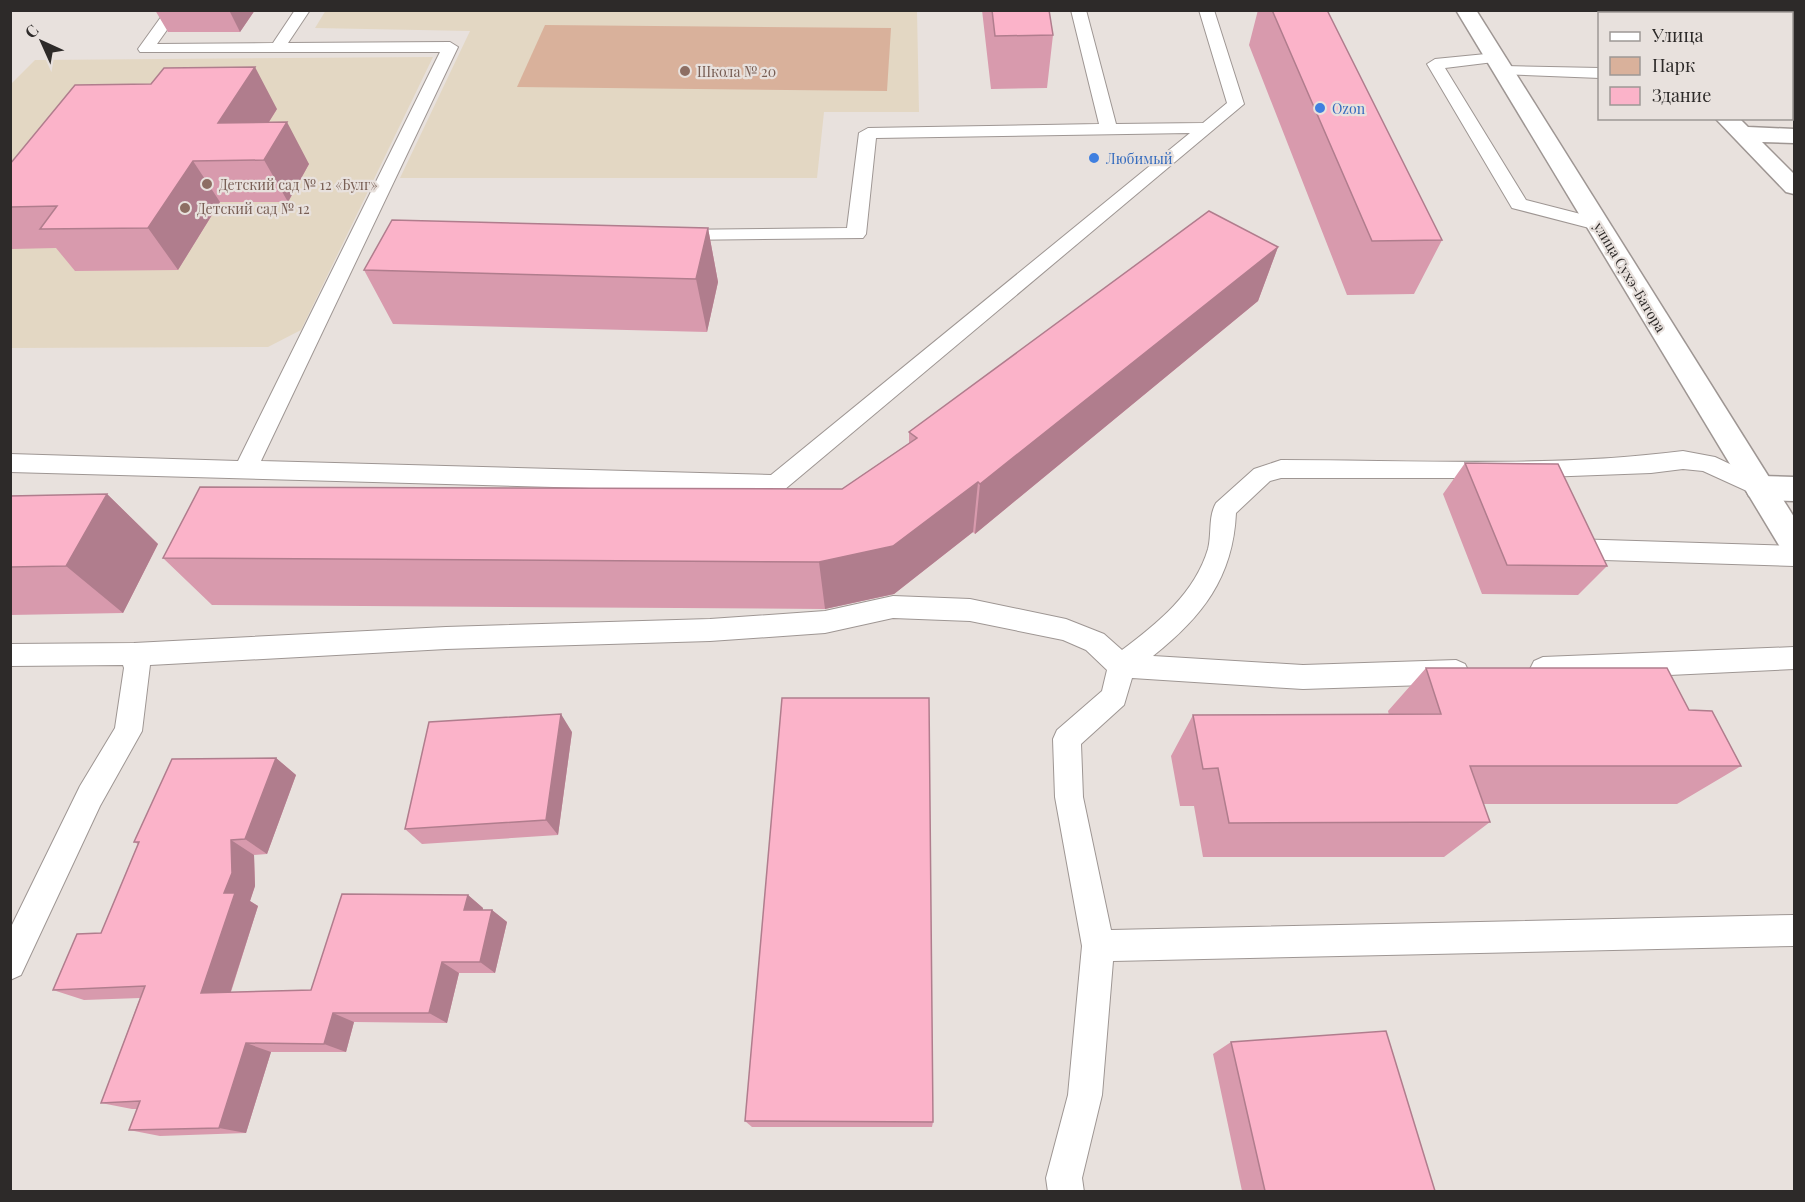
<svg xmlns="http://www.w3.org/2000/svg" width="1805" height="1202" font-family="'Playfair Display',serif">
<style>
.education{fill:#e3d7c3}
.green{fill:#d9b19b}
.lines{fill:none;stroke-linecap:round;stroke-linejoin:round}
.lane-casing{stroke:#9e9693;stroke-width:2}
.street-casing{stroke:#9e9693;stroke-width:3}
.primary-casing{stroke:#9e9693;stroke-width:3}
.path{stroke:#aaa4a1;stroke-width:2;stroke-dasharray:2 3;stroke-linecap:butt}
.lane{fill:#fff;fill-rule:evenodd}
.street{fill:#fff;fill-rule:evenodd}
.primary{fill:#fff;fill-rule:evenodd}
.wall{fill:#d89aad}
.shaded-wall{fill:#b07d8d}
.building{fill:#fbb3c9;stroke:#b07d8d;stroke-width:1.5}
.education-dot{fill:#8d6e63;stroke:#e8e1dd;stroke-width:2}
.shop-dot{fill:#3f7fe0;stroke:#e8e1dd;stroke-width:2}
.labels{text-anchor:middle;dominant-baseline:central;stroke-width:4.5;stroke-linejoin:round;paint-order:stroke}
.far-education-label{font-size:14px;fill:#785e54;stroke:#e8e1dd;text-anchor:start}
.far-shop-label{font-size:14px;fill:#366cbe;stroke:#e8e1dd;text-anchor:start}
.far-street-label{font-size:14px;fill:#2d2a29;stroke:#e8e1dd}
</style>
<rect width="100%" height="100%" fill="#e8e1dd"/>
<path class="education" d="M326,10L917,11L919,112H824L817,178H400L470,31L315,28Z
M433,57L301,330L268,347L11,348L10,85L35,60Z"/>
<path class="green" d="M545,25L891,28L887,91L517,87Z"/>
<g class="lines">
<g class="lane-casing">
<path id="lane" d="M166,10H181L157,44L273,43L295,10H310L288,43L450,42L458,47L261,461L771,475L1190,133L876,138L866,234L863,238L676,240L666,234L669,230L847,228L859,133L868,128L1099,124L1071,10H1086L1116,124L1203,123L1227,103L1199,10H1214L1244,104L784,490L776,493L10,472V454L238,461L440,52H140L138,49Z
M1496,53L1502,55L1504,58L1502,61L1445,68L1526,200L1604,220L1606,224L1604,228L1597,230L1512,208L1427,64L1435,59Z
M1504,66L1600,68V78L1498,74L1496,71Z
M1683,451L1715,457L1768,482L1772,488L1768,494L1760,497L1703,471L1683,469L1651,473L1519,478H1281L1270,481L1236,513C1233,578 1202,617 1153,656L1303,665L1456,660L1465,664L1469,672L1465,680L1456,684L1303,689L1132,678L1124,705L1081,744L1083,797L1111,930L1794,915V946L1113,961L1102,1095L1082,1178L1084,1192H1048L1046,1178L1068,1095L1082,946L1055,797L1053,739L1057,730L1102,691L1107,670L1086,650L1063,640L970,621L893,618L825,633L710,641L446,649L150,665L142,731L100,806L21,975L10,980V929L80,786L115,728L124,668L123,665L10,666V644L134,643L446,627L710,619L825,611L893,596L970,599L1066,619L1104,634L1122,650C1158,623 1195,593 1208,549C1212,534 1208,517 1216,503L1254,469L1281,460C1414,460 1551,468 1683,451Z
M1572,539L1794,546V566L1572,559L1563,556L1560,549L1563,542Z
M1794,647V669L1543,681L1534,677L1530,669L1534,661L1543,657Z"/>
</g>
<g class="street-casing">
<path id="street" d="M1715,118H1739L1748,127L1794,129V143L1762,142L1794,174V194L1786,192Z
M1760,476L1794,477V501L1760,500L1749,496L1745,488L1749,480Z"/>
</g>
<g class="primary-casing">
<path id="primary" d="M1456,10H1476L1794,517V555L1783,552Z"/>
</g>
<path class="path" d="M1629,10L1632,14"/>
<use href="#lane" class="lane"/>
<use href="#street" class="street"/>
<use href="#primary" class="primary"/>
</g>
<path class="wall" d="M155,10H255L240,32H168Z
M982,10H1049L1053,35L1047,88L991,89Z
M1258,10H1327L1442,240L1414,294L1347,295L1249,45Z
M1684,10H1794V18L1791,22V14H1687Z
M277,109L269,122L309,164L288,202H220L178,270L75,271L56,248L12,249L10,247V164Z
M708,228L718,282L707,332L393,324L364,270Z
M1278,247L1258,301L975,534L973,532L894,594L825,609L212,605L163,558L842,489L909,443V432Z
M1465,463L1607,566L1578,595L1482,594L1443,494Z
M107,494L158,544L123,613L10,615V496Z
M1426,668L1689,710L1741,766L1677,804H1483L1490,822L1444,857H1203L1194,806H1180L1171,756L1193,715H1389L1388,711Z
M572,732L558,835L422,844L405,829Z
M276,758L296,775L267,854L254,855L255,886L250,901L258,906L231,992L311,990L468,895L483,908V910H492L507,922L495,973H459L447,1023L354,1022L346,1052H271L246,1133L160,1136L129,1130L137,1109H132L101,1103L140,998L84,1000L53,990L101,933L138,844L134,842Z
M1231,1042L1435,1191H1242L1213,1054Z
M745,1121L933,1122L932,1127H752Z"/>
<path class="shaded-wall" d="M229,10H255L240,32Z
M255,67L277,109L245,160L218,123Z
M287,122L309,164L288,202L264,160Z
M193,161L220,202L178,270L148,228Z
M708,228L718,282L707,332L696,279Z
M1278,247L1258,301L975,534L980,484Z
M978,482L973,532L894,594L825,609L819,562Z
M107,494L158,544L123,613L66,566Z
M561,714L572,732L558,835L546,820Z
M276,758L296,775L267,854L245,839Z
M231,840L254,855L255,886L250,901L258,906L227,1003L201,993L224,893Z
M468,895L483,908L480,922L464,910Z
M492,910L507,922L495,973L480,962Z
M442,962L459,973L447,1023L429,1013Z
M333,1013L354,1022L346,1052L324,1044Z
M246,1043L271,1052L246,1133L219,1128Z"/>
<path class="building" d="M992,10H1049L1053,35L995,36Z
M1272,10H1327L1442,240L1372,241Z
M255,67L218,123L287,122L264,160L193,161L148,228L40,229L57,206L10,207V164L75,85L151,84L164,68Z
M1209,211L1278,247L980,484L978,482L893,546L819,562L163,558L200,487L842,489L917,438L909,432Z
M392,220L708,228L696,279L364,270Z
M1465,463L1558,464L1607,566L1507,565Z
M107,494L66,566L10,567V496Z
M1426,668H1667L1689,710L1712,711L1741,766H1470L1490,822L1229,823L1218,768L1203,769L1193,715L1441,714Z
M782,698H929L933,1122L745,1121Z
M561,714L546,820L405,829L429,722Z
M276,758L245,839L231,840L232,873L224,893H235L201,993L311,990L342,894L468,895L464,910H492L480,962H442L429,1013H333L324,1044L246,1043L219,1128L129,1130L140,1101L101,1103L145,986L53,990L77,934L101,933L139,842H134L172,759Z
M1386,1031L1435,1191H1265L1231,1042Z"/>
<g class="education-dot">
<circle cx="685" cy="71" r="6"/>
<circle cx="207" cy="184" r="6"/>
<circle cx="185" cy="208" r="6"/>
</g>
<g class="shop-dot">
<circle cx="1320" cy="108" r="6"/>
<circle cx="1094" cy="158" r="6"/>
</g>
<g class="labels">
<g class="far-education-label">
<text x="697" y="71">Школа № 20</text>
<text x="219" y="184">Детский сад № 12 «Булг»</text>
<text x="197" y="208">Детский сад № 12</text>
</g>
<g class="far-shop-label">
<text x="1332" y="108">Ozon</text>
<text x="1106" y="158">Любимый</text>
</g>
<g class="far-street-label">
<text transform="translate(1630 277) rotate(59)">улица Сухэ-Батора</text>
</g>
</g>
<rect width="1805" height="1202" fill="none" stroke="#2d2a29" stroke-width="24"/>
<rect x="1598" y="12" width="195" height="108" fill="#e8e1dd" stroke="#9d9895" stroke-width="1.5"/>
<rect x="1610" y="32" width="30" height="9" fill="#ffffff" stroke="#9d9895" stroke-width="1.5"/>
<text x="1652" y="42" font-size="18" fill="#2d2a29">Улица</text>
<rect x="1610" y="57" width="30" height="18" fill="#d9b19b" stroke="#9d9895" stroke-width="1.5"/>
<text x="1652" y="72" font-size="18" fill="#2d2a29">Парк</text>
<rect x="1610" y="87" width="30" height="18" fill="#fbb3c9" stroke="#9d9895" stroke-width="1.5"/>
<text x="1652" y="102" font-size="18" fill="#2d2a29">Здание</text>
<g transform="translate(42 42) rotate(315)" stroke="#e8e1dd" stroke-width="4.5" paint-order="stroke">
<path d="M0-4.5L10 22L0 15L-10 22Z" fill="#2d2a29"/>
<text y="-9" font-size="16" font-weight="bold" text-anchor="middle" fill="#2d2a29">С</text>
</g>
</svg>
